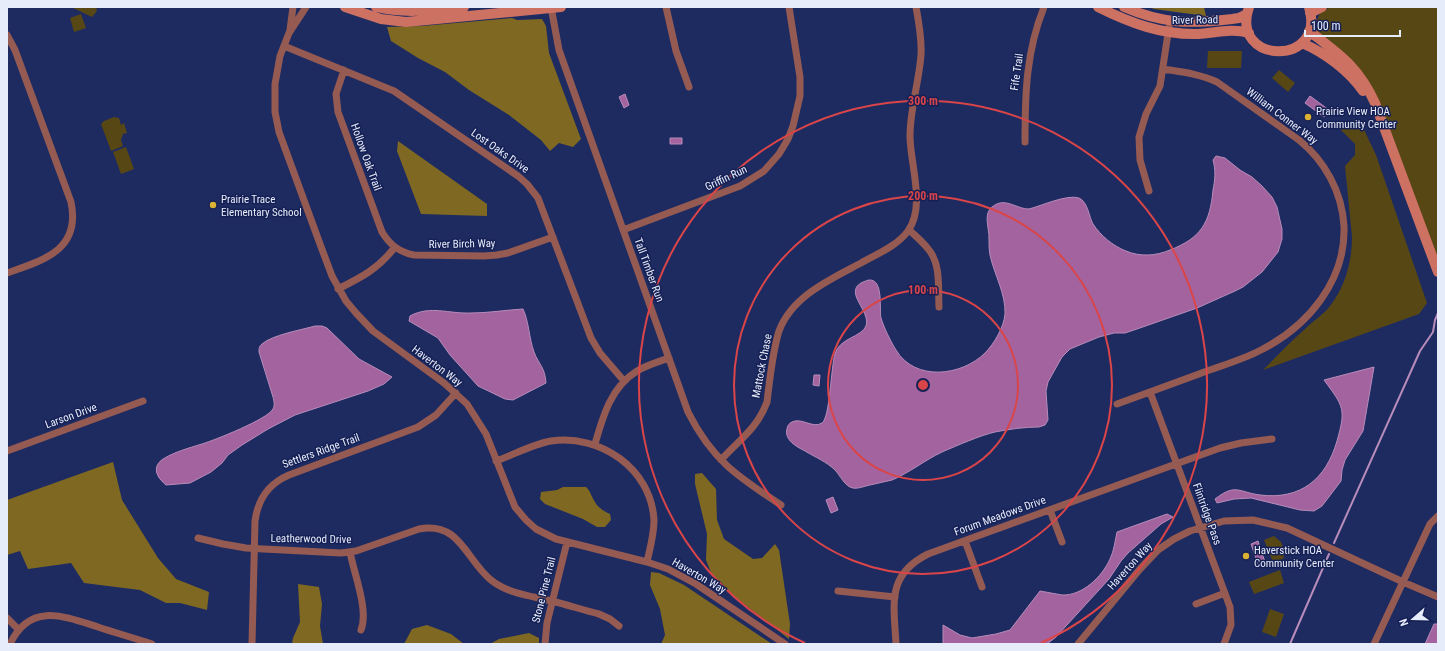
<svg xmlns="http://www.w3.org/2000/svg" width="1445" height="651" font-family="'Roboto Condensed',sans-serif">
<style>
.green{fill:#574715}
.forest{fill:#7f6822}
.water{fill:#a3639e;stroke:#b78cba}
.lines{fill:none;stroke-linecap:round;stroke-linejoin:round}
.stream{stroke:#b78cba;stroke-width:2}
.street{stroke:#955b52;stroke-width:7}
.secondary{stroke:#cd7163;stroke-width:10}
.ring{fill:none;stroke:#d94548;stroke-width:2}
.poi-dot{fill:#dbb233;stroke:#152055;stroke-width:1.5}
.labels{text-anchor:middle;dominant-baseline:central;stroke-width:3;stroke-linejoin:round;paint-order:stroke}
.street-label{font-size:11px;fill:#e7ecfa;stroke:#152055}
.poi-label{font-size:11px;fill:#e7ecfa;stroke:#152055;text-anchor:start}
.centre{fill:#d94548;stroke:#152055;stroke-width:2}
.ring-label{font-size:12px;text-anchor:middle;font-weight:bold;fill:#d94548;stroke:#152055;stroke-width:3;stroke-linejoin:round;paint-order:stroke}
</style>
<rect width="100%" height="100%" fill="#1e2b61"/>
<path class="green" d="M71,7H96L97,11L92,17Z
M1332,7H1438V262L1379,106L1317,31V20L1321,11Z
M81,14L86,28L74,32L70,18Z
M1208,51H1242L1241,68H1207Z
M1279,70L1295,83L1288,92L1272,78Z
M114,117L119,118L121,125L124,123L127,133L123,134L121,140L123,146L111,151L101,124L104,121Z
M1359,119L1376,155L1427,303L1419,314L1263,370C1277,356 1290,342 1305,329C1313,321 1323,315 1330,306C1345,287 1352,262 1352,237L1345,166L1355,155V144L1338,127Z
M126,147L134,169L121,174L113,152Z
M1274,536L1281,542L1285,553L1283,559L1273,562L1264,540Z
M1280,570L1284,583L1254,594L1249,582Z
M1270,609L1284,614L1276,637L1262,632Z"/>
<path class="forest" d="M1149,7H1204L1206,16L1154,9Z
M512,18L517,20L542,19L546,26L549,53L581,139L573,147L559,143L550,151L541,140L509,115L469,90L445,72L418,58L391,41L387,27L422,26Z
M398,141L487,204V216L421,214L397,151Z
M113,462L122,500L158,558L176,579L209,592L207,610L180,603H166L140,590L84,583L71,563L28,569L20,551L7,555V500Z
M702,473L716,489L717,520L724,539L753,559L762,558L775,544L779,550L790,624L789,639L731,594L721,582L712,575L706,560L707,534L695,484V474Z
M563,487H586C591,492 591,496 595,502C598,508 604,511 610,514L611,520L605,527H597L583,519L545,504L540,499L541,492L557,490Z
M651,572L659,573L684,585L772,644H661L665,635L660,609L650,585Z
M298,584L319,587L322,604L320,626L323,644H292L293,638L300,622Z
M427,625L451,634L464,644H404L412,629Z
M529,633L539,638V644H490L499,639Z"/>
<path class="water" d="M625,94L629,105L624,108L619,97Z
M1310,96L1329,110L1324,117L1305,103Z
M670,138H682V144H670Z
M1216,156L1225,158L1240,170L1252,177L1262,186L1272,197L1277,207L1282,229V239L1278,252L1262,272L1243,287L1235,291L1197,308L1137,329L1125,333H1114L1099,337L1070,349L1062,357L1048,382L1046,391L1048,420L1045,425L1039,427C1025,427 1010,429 995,432C981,435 956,446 942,452C925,460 909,473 892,480C885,482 877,483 870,485C865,486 858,489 853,488C845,487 840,475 835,470C827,462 815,457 805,451C797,447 784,440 787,429C787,427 789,423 792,422C801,417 813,429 822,423C830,418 831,366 835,354C839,338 862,337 866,326C871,311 844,293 861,283C863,282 868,280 869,280C884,279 879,309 881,318C884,328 891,342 896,350C915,382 962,376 985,353C994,344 1004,327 1005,314C1006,294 994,274 990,255C988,246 990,237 988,228C987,220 985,210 995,205C1006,198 1017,209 1029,209C1041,206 1067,194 1079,198C1088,202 1089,217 1093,224C1101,236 1113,246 1126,251C1140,257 1156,256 1170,250C1201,238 1210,223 1213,190C1215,180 1216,171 1213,160Z
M523,309C529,322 529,338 534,352C539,365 545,367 546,383L513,400L505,399L478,386L450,355L438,338L409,321L410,316C430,305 449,314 471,313C488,313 506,310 523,309Z
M315,326H322L327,328L359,359L392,377L384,384L368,391L295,415L268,429L242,445L228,455L222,463L211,472L190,483L166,485C160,480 153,472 158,464C163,455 192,447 202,444C215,440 268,419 273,409C275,405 274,401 273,397L259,352C259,349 259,346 262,344C272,335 301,330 315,326Z
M1374,367L1363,431L1345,460L1342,470L1341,481L1322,506L1314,511L1300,510L1251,498L1234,499L1217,503L1215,499C1236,483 1238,492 1260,495C1301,500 1326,479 1337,441C1346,409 1344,407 1324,380Z
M814,375H820L819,386L813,385Z
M833,497L838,510L831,513L826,500Z
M1167,514L1173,517L1161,524L1128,553L1121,561L1109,579L1056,637L1047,644H943V625L960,635L972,638L996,634L1010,630L1040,591C1047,592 1055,594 1062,595C1082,596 1102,577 1110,559C1114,551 1115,541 1117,532Z
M1258,541L1265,562L1258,564L1251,544Z
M1434,624H1438V644H1425Z"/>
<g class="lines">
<path class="stream" d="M1334,543L1420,351L1433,332L1435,320L1438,313
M1290,644L1329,554"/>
<path class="street" d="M306,7L289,33L280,56L275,84V112L279,132L320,244L332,276L346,301L356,313L373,331L444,383L467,404L486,434L515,507L526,520L536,529L556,539L647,562L668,569L696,584L785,644
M551,7L559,50L688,412C712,460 738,477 781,505
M666,7L676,51L689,87
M290,30L293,7
M7,35L15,50L71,202C81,250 44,260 7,273
M284,46L394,91L518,176L527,184L538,198L591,338L600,353L624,381
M344,70L336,94L338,112L382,232C390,245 399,252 414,255L484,256L497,255L508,253L553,237
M1025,142C1025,94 1026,52 1044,7
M1149,191L1140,160L1139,137L1146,114L1160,86L1169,27
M623,230L740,186L764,171L779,154L788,139L793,126L800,96V77L789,7
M909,230C916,236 923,242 929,250C941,265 938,288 939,307
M338,289C362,277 378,269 395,247
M1150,392L1230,607L1231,625L1224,644
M1117,404C1144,394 1171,384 1199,374C1220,366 1242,360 1261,350C1308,326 1346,281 1344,226C1342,192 1325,161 1299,140L1217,82C1200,74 1182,72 1163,69
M595,444C603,416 611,387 637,371C647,365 658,362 669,358
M7,451L143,401
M721,460C739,440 757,429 767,402C770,379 772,354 779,331C792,296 831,279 861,263C877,254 897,246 908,231C926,206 910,164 910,136C910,109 919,82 921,55C922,39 919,23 916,7
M496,461C513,455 533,444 551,441C600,434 651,468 654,520C654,535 650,548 647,562
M1050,510L1062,542
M198,538L223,544L246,548L341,553L356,551L419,529C460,521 466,560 491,580C508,594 532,596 552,601C568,605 583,610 599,614L610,619L619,626
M965,541L982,587
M350,552C354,574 369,610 361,630
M838,591L895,597
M1196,604L1225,593
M7,618L18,629
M10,644C30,602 64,616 98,627C116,633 134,638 152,644
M252,644L255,521C258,499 268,484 289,475L418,427L436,415L456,393
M545,644L547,623L567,542
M896,644C894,604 886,575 928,554L1220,448L1241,443L1272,439
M1078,644L1140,569L1158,550L1174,539L1190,531L1224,521L1253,520L1287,528L1403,582L1438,597
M1374,644L1430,524L1438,516"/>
<path class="secondary" d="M345,7L381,19L406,22L561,7
M376,7C405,14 434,10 464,7
M1098,7C1130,23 1162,35 1198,34C1215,33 1232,28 1249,33
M1124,7C1163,24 1190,24 1232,19L1239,18L1247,14
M1249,7C1229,65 1327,67 1309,7
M1310,13L1322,7
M1309,31C1340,55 1358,66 1375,103L1438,272
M1302,43C1325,53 1348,70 1363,91"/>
</g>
<g class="ring">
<circle cx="923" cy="385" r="95"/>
<circle cx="923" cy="385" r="189"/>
<path d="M805 643A284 284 0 1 1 1041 643"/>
</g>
<g class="poi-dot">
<circle cx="1308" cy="117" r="4"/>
<circle cx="213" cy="205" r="4"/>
<circle cx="1246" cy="556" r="4"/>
</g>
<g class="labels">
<g class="street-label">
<text transform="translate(1195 20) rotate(-1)">River Road</text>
<text transform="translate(1017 72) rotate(-82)">Fife Trail</text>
<text transform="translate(1282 116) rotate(37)">William Conner Way</text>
<text transform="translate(500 151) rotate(35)">Lost Oaks Drive</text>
<text transform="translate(366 157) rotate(70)">Hollow Oak Trail</text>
<text transform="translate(726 178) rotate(-25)">Griffin Run</text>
<text transform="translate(462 244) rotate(-1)">River Birch Way</text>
<text transform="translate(649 270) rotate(70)">Tall Timber Run</text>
<text transform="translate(437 366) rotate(37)">Haverton Way</text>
<text transform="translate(762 366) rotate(-79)">Mattock Chase</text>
<text transform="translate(71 416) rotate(-20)">Larson Drive</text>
<text transform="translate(321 451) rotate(-20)">Settlers Ridge Trail</text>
<text transform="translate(1207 514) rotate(70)">Flintridge Pass</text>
<text transform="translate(1000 516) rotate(-20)">Forum Meadows Drive</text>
<text transform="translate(311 539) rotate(1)">Leatherwood Drive</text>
<text transform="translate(1130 566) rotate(-48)">Haverton Way</text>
<text transform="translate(699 576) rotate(30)">Haverton Way</text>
<text transform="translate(544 590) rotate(-76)">Stone Pine Trail</text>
</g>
<g class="poi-label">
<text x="1316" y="111">Prairie View HOA<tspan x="1316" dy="13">Community Center</tspan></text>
<text x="221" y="199">Prairie Trace<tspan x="221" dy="13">Elementary School</tspan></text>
<text x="1254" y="550">Haverstick HOA<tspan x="1254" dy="13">Community Center</tspan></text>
</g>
</g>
<circle cx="923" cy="385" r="6" class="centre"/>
<g class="ring-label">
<text x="923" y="105">300 m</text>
<text x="923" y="200">200 m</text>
<text x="923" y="294">100 m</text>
</g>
<rect width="1445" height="651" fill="none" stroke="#e7ecfa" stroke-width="16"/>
<g transform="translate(1413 619) rotate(250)" stroke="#152055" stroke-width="3" paint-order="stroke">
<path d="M0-3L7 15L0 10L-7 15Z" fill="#e7ecfa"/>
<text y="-6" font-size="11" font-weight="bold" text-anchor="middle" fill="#e7ecfa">N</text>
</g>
<path d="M1305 30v6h95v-6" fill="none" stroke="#e7ecfa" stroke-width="2"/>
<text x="1311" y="30" font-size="12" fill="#e7ecfa" stroke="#152055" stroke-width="3" paint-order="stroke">100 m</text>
</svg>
